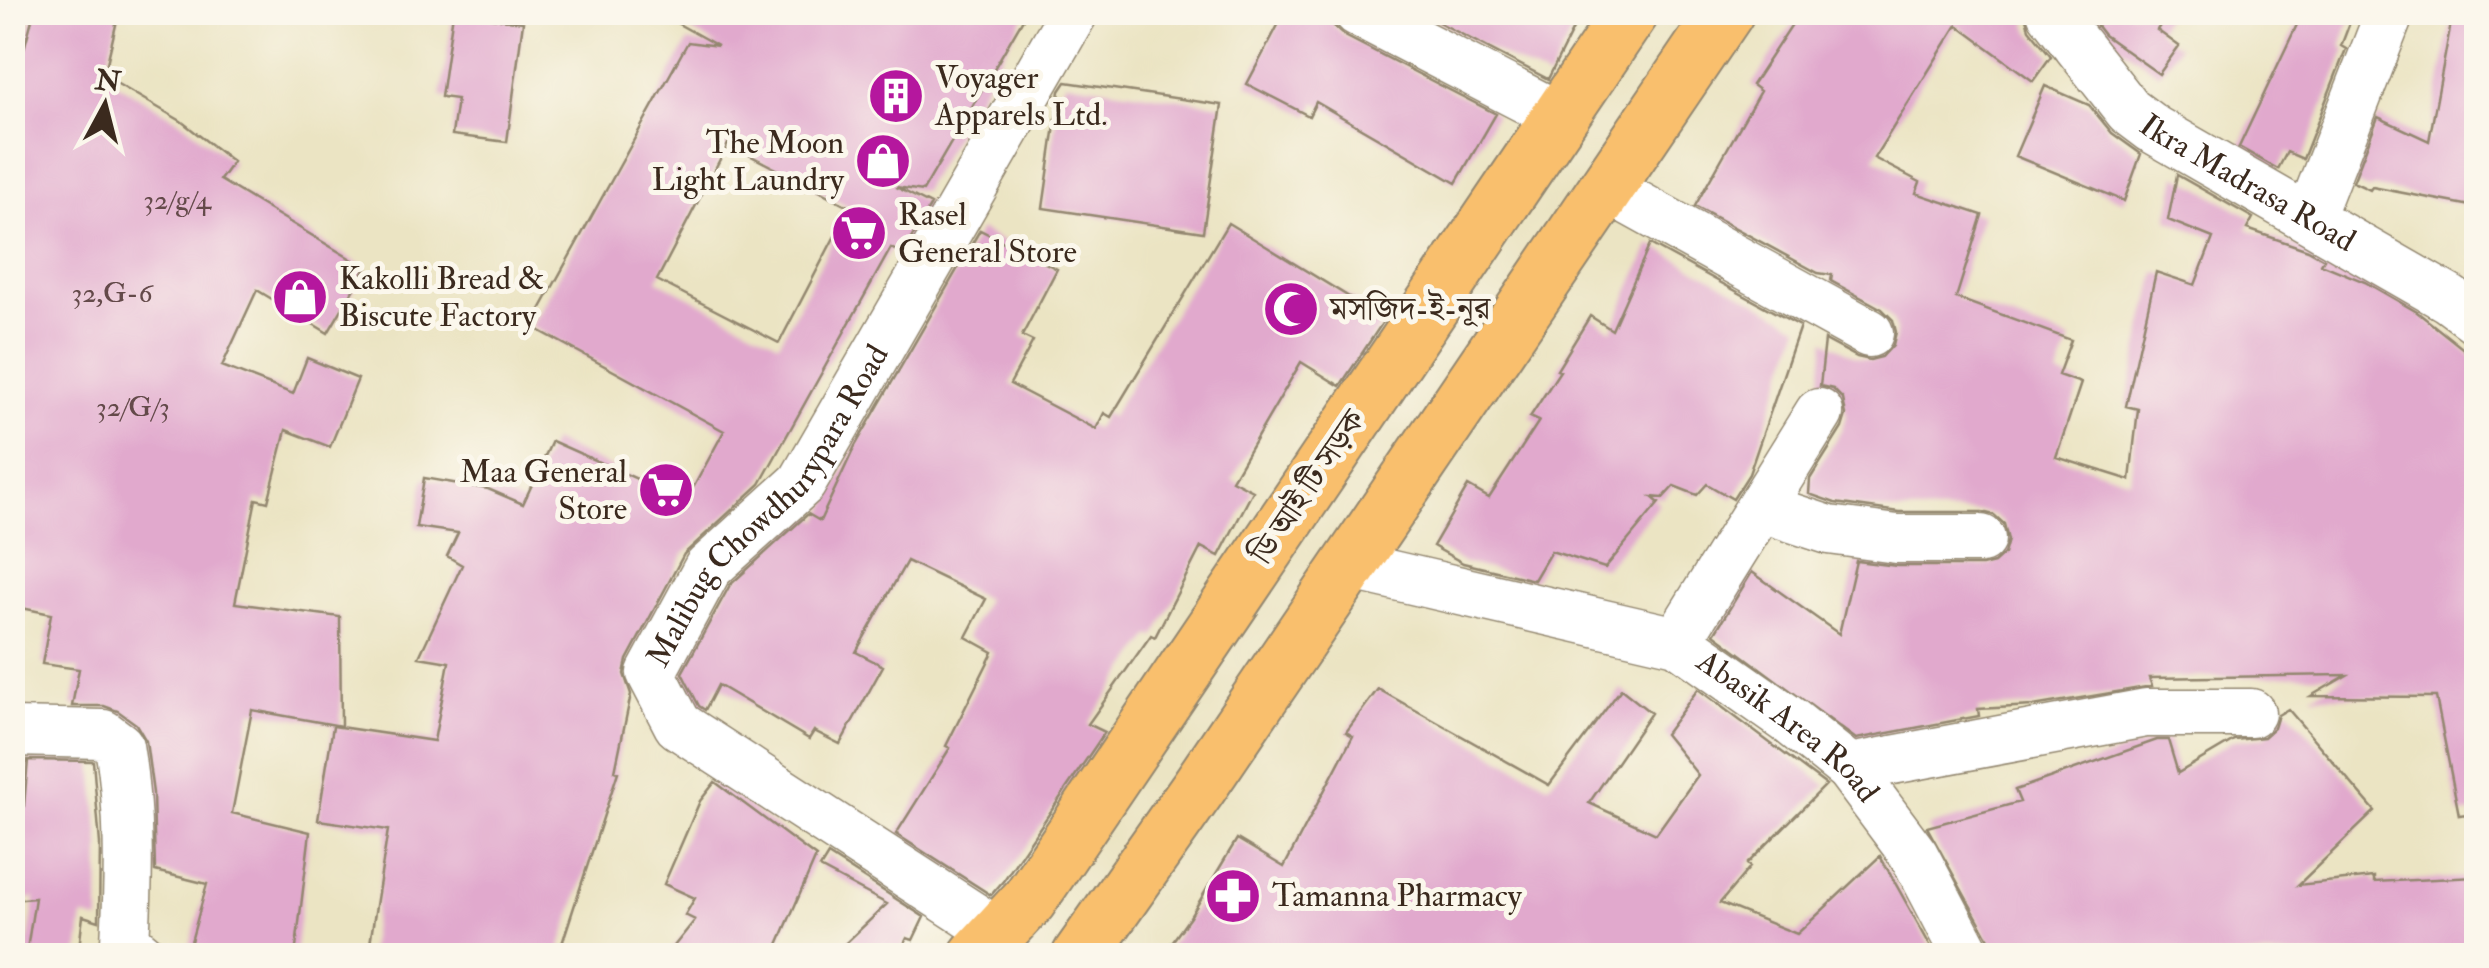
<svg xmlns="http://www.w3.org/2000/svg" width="2489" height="968" font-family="'IM FELL Double Pica','Noto Serif Bengali',serif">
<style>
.building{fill:#e1a9cd;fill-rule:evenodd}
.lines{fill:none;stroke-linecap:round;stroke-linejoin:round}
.street-casing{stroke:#938770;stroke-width:51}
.primary-casing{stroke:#938770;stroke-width:59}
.street{stroke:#fff;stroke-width:48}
.primary{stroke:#f9bf6d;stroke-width:55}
.labels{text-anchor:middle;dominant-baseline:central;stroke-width:10;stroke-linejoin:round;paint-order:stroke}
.number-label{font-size:28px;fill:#644a4a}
.poi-label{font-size:32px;fill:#3b2a1e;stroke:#fbf7ec;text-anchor:start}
.street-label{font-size:32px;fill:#3b2a1e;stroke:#fbf7ec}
</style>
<rect width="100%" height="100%" fill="#fbf7ec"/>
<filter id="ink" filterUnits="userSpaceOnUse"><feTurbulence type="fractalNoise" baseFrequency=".01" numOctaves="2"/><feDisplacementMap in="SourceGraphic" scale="20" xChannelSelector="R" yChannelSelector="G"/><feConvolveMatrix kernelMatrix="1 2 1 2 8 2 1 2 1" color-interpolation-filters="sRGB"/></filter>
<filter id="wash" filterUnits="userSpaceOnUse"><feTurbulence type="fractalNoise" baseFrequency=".0048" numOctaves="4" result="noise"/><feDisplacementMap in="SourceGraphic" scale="40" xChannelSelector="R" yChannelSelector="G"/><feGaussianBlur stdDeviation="2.25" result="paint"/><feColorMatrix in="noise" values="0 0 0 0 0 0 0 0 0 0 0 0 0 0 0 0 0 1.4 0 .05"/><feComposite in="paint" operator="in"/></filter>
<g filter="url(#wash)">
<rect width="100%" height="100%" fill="#ebe4c3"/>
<g id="blocks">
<path class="building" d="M34,12H119L104,76L181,121L233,162L220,180L366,268L328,333L257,290L222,366L293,394L307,358L358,379L330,447L286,430L268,502L256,499L235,603L340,617L341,726L252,710L232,813L310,832L295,956H187L207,884L155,871L153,793L146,741L136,724L118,711L104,706H72L79,669L42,664L51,614L12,606V94Z
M657,12H1027L923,191L896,187L931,205L902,254L891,248L760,484L684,554L627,660L624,674L631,694L615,771L618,772L558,956H368L388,830L318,820L333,726L434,741L449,662L419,657L462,565L447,556L458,533L416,527L424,478L488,489L523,504L552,441L686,501L724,431L531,326L688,42L718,46ZM728,144L850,207L779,343L657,280Z
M1285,12H1331L1334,26L1345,36L1496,114L1456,183L1316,102L1309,116L1247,84Z
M1419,12H1555L1576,23L1548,79Z
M1800,12H2024L2029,29L2051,56L2033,81L1957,25L1874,158L1920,182L1916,193L1982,215L1956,298L2071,340L2058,375L2081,383L2056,457L2130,480L2138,409L2126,406L2156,272L2195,285L2213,238L2168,220L2177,175L2253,218L2247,229L2308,250L2324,259L2321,264L2365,282L2417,312L2476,359V813L2459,815L2436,697L2311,696L2347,675L2149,678L2152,686L2033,706L1978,709L1979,716L1856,739L1714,634L1752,572L1839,634L1856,561L1897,566H1982L1994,563L2004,554L2008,540L2004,524L1994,515L1982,512H1899L1835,503L1809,494L1810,479L1842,428L1846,415L1843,399L1833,389L1820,386L1825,340L1857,357L1870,360L1882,357L1893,345L1896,332L1893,320L1882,309L1831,281L1832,275L1818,273L1695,206L1760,91L1752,85Z
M2086,12H2169L2157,30L2179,46L2159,74L2104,35Z
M2303,12H2354L2341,46L2346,49L2303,159L2287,152L2278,169L2239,147Z
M2453,12H2476V207L2372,187L2370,190L2353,182L2378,117L2429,141Z
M453,13L523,22L507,142L452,135L457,99L441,97Z
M1066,82L1222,105L1203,232L1043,208L1060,91Z
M2045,86L2089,105L2112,133L2141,154L2124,201L2015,156Z
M1228,223L1385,319L1340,386L1301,362L1232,480L1253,491L1219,556L1201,547L1155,637L1151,635L1088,724L1105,732L1004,880L991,895L896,834L950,748L946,746L993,652L966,637L986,599L907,561L856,652L883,666L840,744L814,731L809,739L718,685L705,710L699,706L682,673L730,585L808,514L820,521L855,446L980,230L1057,269L1022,336L1033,341L1010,384L1096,429L1104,413L1111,417Z
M1650,244L1800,326L1749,474L1733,499L1707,484L1697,495L1674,486L1663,498L1652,497L1659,503L1605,568L1551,551L1534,580L1463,563L1433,546L1468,486L1489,498L1539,421L1530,417L1560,371L1557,370L1590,316L1612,330Z
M1378,689L1549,785L1621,689L1651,713L1589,803L1656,834L1698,775L1665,734L1698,689L1826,785L1747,864L1750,867L1720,903L1797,934L1880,856L1936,956H1162L1190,917L1237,839L1284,867L1353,736L1346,732Z
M2288,709L2375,811L2298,885L2374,877V882L2476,877V956H2057L2051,945L2016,956H1994L1991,943L1927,827L2020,802L2015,790L2157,740H2168L2178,773L2234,740L2264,737L2274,728L2278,715Z
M28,760L93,761L100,844L99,921L83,916L78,956H26L35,898L12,900V828L22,829Z
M715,782L816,857L773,956H666L695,920L685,915L695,898L664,884L700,801Z
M828,855L924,917L913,940L907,938L898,956H832L887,904L820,868Z"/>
</g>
</g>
<g filter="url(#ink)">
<use href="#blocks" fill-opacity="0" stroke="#938770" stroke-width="2.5"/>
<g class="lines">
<g class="street-casing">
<g id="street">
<path d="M1358,12L1559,116"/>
<path id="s1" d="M2051,12L2129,111L2153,129L2449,299L2476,319"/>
<path d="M1606,188L1869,333"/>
<path d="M2310,217L2390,12"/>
<path d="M1762,508L1829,530L1897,539H1981"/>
<path id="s2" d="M1348,565L1677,641L1789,720L1849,768L1914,855L1967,956"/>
<path d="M1677,641L1819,413"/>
<path d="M12,732L103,734L119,746C130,812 129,875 125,942L142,956"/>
<path d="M1849,768L2146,713H2251"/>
<path id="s3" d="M997,932L678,725L651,673L708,568L802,483L1074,12"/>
</g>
</g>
<g class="primary-casing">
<path id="primary" d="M977,956L1029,900L1631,12
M1080,956L1199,787L1726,12"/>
</g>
<use href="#street" class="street"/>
<use href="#primary" class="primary"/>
</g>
</g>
<defs>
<g id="building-disc" transform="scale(2.875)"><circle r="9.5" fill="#b5179e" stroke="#fbf7ec"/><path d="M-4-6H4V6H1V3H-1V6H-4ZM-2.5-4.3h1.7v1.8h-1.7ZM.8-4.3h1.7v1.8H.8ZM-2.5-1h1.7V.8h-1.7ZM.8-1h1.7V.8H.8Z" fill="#fff"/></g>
<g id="shop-disc" transform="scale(2.875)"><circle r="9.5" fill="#b5179e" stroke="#fbf7ec"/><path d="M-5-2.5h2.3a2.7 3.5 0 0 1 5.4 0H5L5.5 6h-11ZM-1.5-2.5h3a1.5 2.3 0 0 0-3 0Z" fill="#fff"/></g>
<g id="supermarket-disc" transform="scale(2.875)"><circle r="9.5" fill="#b5179e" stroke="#fbf7ec"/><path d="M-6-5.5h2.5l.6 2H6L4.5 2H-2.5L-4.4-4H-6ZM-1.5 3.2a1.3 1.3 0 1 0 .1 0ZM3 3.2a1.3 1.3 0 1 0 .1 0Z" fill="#fff"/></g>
<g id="mosque-disc" transform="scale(2.875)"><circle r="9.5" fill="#b5179e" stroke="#fbf7ec"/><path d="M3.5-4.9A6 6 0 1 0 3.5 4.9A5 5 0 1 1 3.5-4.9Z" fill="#fff"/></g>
<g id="pharmacy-disc" transform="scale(2.875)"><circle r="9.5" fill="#b5179e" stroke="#fbf7ec"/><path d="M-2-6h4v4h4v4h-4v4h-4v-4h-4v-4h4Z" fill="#fff"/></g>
</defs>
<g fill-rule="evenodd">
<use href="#building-disc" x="896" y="96"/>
<use href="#shop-disc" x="883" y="161"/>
<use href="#supermarket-disc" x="859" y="233"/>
<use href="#shop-disc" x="300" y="297"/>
<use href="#mosque-disc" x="1291" y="309"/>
<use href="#supermarket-disc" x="666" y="490"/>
<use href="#pharmacy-disc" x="1233" y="896"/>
</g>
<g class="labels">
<g class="number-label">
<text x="177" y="200">32/g/4</text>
<text x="112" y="293">32,G-6</text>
<text x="133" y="407">32/G/3</text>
</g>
<g class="poi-label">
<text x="935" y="78">Voyager<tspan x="935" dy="37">Apparels Ltd.</tspan></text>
<text x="844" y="143" text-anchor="end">The Moon<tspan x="844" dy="37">Light Laundry</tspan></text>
<text x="898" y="215">Rasel<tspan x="898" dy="37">General Store</tspan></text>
<text x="339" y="279">Kakolli Bread &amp;<tspan x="339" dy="37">Biscute Factory</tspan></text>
<text x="1330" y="309">মসজিদ-ই-নূর</text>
<text x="627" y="472" text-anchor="end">Maa General<tspan x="627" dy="37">Store</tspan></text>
<text x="1272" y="896">Tamanna Pharmacy</text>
</g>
<g class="street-label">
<text stroke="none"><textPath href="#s1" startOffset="265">Ikra Madrasa Road</textPath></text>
<text transform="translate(1308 487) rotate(-56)">ডি আই টি সড়ক</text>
<text stroke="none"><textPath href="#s3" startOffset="645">Malibug Chowdhurypara Road</textPath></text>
<text stroke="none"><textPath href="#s2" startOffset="478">Abasik Area Road</textPath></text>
</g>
</g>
<rect width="2489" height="968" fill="none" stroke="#fbf7ec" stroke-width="50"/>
<g transform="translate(105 105) rotate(7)" stroke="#fbf7ec" stroke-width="8" paint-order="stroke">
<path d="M0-8L18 38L0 25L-18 38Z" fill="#3b2a1e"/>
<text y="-15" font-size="28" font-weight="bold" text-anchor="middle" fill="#3b2a1e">N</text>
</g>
</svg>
